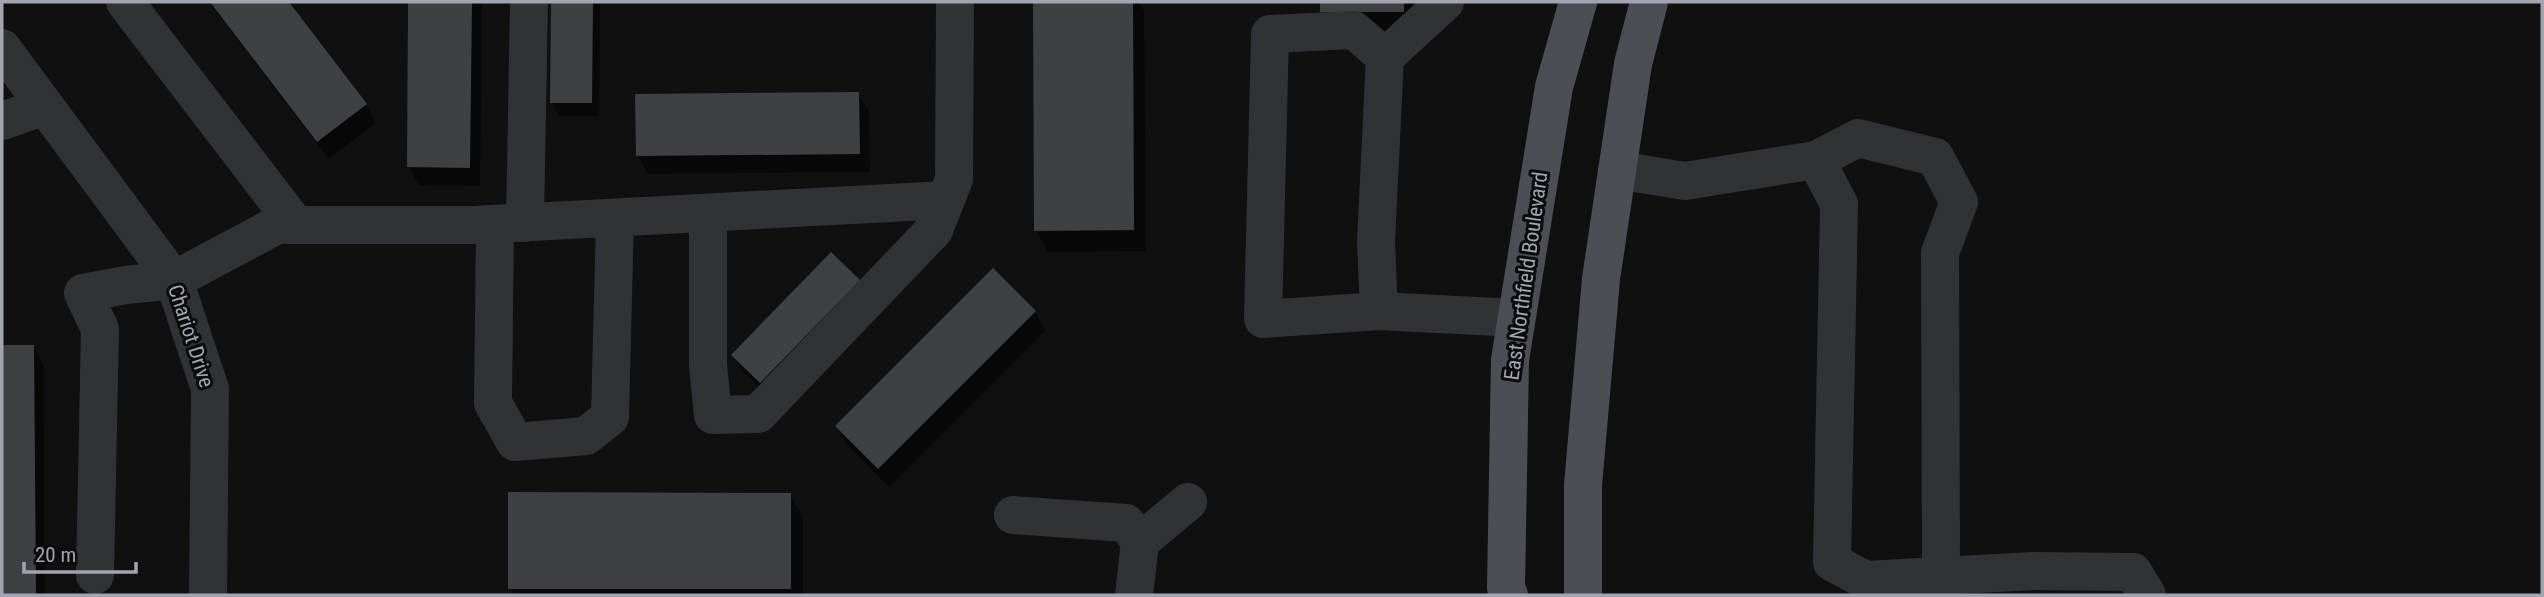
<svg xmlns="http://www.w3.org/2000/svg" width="2544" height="597" font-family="'Roboto Condensed',sans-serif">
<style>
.shadow{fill:#0007}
.building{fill:#3f4044}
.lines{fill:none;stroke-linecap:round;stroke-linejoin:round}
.minor{stroke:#313236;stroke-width:38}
.major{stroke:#4d4e55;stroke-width:38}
.labels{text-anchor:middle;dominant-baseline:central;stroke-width:6;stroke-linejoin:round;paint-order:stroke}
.street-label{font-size:21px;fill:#a2a5b1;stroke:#0b0b0c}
</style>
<rect width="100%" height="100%" fill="#101011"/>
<path class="shadow" d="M209,2H287L366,105L376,123L329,159Z
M410,2H482L480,186L419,185L409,167Z
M553,2H600L599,116H560L552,102Z
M1035,2H1139L1144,11L1146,251L1048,252L1036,230Z
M1322,2H1415V33H1334L1322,11Z
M858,94L869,112L870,172L648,174L638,156Z
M993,270L1035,312L1045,331L889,487L847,445L837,427Z
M866,295L768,396L741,369L733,356Z
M2,347H33L44,365L45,595H2Z
M790,495L803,517V595H514L510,588Z"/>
<path class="building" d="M210,2H289L367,104L317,142Z
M408,2H472L470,168L407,167Z
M551,2H593L592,103H550Z
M1033,2H1133L1134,230L1034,231Z
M1320,2H1404V12H1320Z
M859,92L860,154L636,156L635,94Z
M831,252L860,280L760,383L731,355Z
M993,268L1036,311L878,469L835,426Z
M2,345H34L36,595H2Z
M508,492L791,493V589H508Z"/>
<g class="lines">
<path class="minor" d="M125,2L295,224
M1445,2L1385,57L1376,242L1379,311L1516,318
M2,48L174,280L210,389L208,595
M2,121L45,106
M1816,160L1858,138L1935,157L1959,202L1940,253L1941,576
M1617,170L1685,181L1816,160L1839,204L1832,562L1865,580L2033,571L2133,572L2147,595
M708,213V365L713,415L758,414L934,230L954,179L955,2
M525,223L529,2
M495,224L493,403L515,442L586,436L610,417L615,218
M1379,311L1263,319L1270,34L1354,30L1385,57
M1013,515L1126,523L1140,542L1134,595
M1140,542L1188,502
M95,575L100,329L83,293L126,285L174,280L277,225H474L946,200"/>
<path class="major" d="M1509,595L1506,588L1510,360L1554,87L1578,2
M1583,595V485L1601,279L1633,64L1649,2"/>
</g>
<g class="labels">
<g class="street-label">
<text transform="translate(1526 276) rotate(-82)">East Northfield Boulevard</text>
<text transform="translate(191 336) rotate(72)">Chariot Drive</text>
</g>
</g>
<rect width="2544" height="597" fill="none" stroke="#a2a5b1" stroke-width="7"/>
<path d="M24 562v10h112v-10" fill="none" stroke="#a2a5b1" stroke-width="3.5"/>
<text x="35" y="562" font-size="21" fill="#a2a5b1" stroke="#0b0b0c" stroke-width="5" paint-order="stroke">20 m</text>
</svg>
